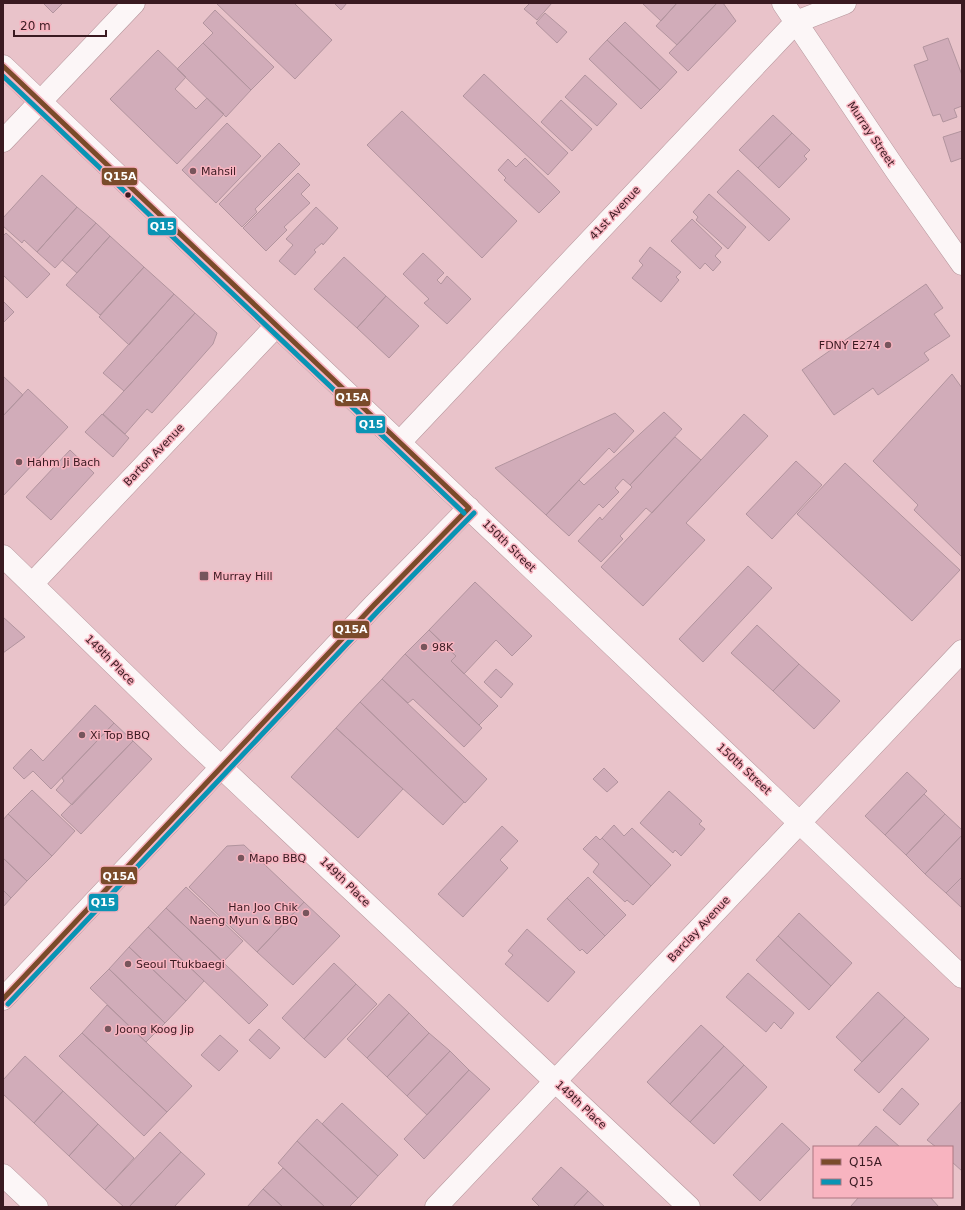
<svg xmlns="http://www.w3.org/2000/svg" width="965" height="1210" font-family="'DejaVu Sans',sans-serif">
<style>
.building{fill:#d1acb9;stroke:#b2949e}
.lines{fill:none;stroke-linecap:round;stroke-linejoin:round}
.minor-casing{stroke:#b6969c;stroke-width:23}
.minor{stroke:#fcf6f7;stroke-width:22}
.bus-1-casing{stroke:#f8b4c0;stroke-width:8}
.bus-2-casing{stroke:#f8b4c0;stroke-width:8}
.bus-1{stroke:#7a4b2a;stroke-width:5}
.bus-2{stroke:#0994b4;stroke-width:5}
.poi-dot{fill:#77555c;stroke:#f8b4c0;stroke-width:1.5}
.bus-dot{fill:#3a1a21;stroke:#f8b4c0;stroke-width:1.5}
.labels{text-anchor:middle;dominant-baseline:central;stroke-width:3;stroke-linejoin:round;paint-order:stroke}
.street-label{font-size:11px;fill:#3a1a21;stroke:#f8b4c0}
.poi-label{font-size:11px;fill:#3a1a21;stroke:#f8b4c0;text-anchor:start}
.line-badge{stroke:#f8b4c0;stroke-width:1.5}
.badge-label{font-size:11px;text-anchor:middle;font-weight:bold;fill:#fff}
</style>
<rect width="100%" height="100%" fill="#e9c3ca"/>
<path class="building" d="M43,3H63L53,13Z
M216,3H294L332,40L295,79Z
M334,3H347L341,10Z
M530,3H552L537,20L524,9Z
M642,3H677L661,21Z
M677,3H717L677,45L656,26Z
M717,3H723L736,21L688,71L669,53Z
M215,10L274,67L251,90L203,43L213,33L203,23Z
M545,13L567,32L557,43L536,23Z
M625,22L677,72L660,90L607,40Z
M948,38L962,75V106L954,109L957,117L943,122L940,114L933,116L914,65L928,60L923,47Z
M607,40L660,90L641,109L589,59Z
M203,43L251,90L226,117L177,69Z
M158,50L186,77L175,89L196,109L207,98L224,114L177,164L110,99Z
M484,74L568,153L548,175L463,96Z
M585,75L617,104L597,126L565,97Z
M561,100L592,129L572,151L541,122Z
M402,111L517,221L482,258L367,145Z
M773,115L792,133L758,168L739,150Z
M227,123L261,156L216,203L182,170Z
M962,131V158L951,162L943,137Z
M792,133L810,150L804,156L807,159L779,188L758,168Z
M279,143L300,164L255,209L257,212L242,227L219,204Z
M525,158L560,192L539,213L504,180L506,178L498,170L508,159L516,167Z
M738,170L790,219L769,241L717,192Z
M298,173L310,185L301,194L310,203L284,227L287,230L266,251L243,228Z
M42,175L77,207L37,252L24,240L22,243L3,226V218Z
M709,194L746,227L728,249L696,220L698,217L693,212Z
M77,207L96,223L55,268L37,252Z
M316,207L338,228L323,245L322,243L314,250L316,252L295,275L279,261L293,245L286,239Z
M692,219L722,248L715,256L721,262L713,271L705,263L700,269L671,241Z
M96,223L110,236L77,273L62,260Z
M6,233L50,274L27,298L3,275V236Z
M110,236L144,267L100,315L66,285Z
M650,247L681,272L676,277L679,280L661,302L632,278L643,265L639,261Z
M423,253L444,273L437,280L441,284L447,276L471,299L447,324L424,303L429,299L403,274Z
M344,257L386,296L357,328L314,289Z
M144,267L174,294L129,345L99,317Z
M926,284L943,308L934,314L950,336L924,353L929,360L878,395L873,388L834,415L802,370Z
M174,294L195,313L124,391L103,373Z
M386,296L419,326L389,358L357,328Z
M3,301L14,312L3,323Z
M195,313L217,333L213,344L152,413L147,409L125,434L103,414Z
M952,374L962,388V557L914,510L918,505L873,461Z
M3,376L23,395L3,416Z
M28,389L68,427L3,496V416Z
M664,412L682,429L630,485L623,479L615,488L619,492L603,508L599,504L569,536L546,515L579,480L584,485Z
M615,413L634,431L614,453L609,448L546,515L495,468Z
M102,414L129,438L113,457L85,432Z
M744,414L768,436L686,523L705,540L643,606L601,567Z
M675,437L701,460L652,513L646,508L620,536L623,539L601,562L578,541L600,517L602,520L632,487L630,485Z
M70,450L94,473L51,520L26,497Z
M796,461L822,485L772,539L746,514Z
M845,463L960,570L912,621L797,514Z
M748,566L772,588L703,662L679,639Z
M475,582L532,636L512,656L496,640L464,674L451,661L456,656L429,630Z
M3,617L25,637L3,653Z
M757,625L799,664L773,691L731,653Z
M429,630L456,656L451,661L498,706L479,725L405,654Z
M405,654L482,728L464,747L413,699L408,703L382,679Z
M799,664L840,701L814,729L773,691Z
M496,669L513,684L501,698L484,682Z
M382,679L487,779L465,803L360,702Z
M360,702L464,802L443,825L336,728Z
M95,705L114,723L51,789L33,771L24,779L13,768L31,749L43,761Z
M114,723L133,741L72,805L56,790L64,781L62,778Z
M336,728L403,789L358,838L291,777Z
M133,741L152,759L81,834L61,815Z
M604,768L618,782L607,792L593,779Z
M907,772L927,791L885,835L865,816Z
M32,790L75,831L52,856L8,814Z
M669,791L702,821L699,824L705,829L681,856L675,850L673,853L640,823Z
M924,794L945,814L906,855L885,835Z
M8,814L52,856L27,881L3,858V820Z
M945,814L962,830V835L925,874L906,855Z
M614,825L624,836L632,828L671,865L651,886L602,838Z
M502,826L518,841L500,860L508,868L463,917L438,894Z
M962,835V877L946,893L925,874Z
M596,836L600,840L602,838L651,886L633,905L627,900L625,902L593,872L599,864L583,849Z
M244,845L304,902L257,952L189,887L227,846Z
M3,858L27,881L11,898L3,890Z
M588,877L626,915L605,936L567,898Z
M962,877V908L946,893Z
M186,887L243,941L223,962L166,908Z
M3,890L11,898L3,907Z
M567,898L605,936L587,954L582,949L580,951L547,919Z
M304,902L340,936L293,985L257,952Z
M166,908L268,1005L249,1024L148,927Z
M799,913L852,963L831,986L778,936Z
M148,927L204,981L186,1001L129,947Z
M527,929L575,972L548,1002L505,964L513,955L508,951Z
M778,936L831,986L809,1010L756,960Z
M129,947L186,1001L165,1023L109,969Z
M334,963L356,984L304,1039L282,1018Z
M109,969L165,1023L146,1042L90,988Z
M748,973L794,1013L781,1029L774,1022L766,1032L726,997Z
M356,984L377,1004L325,1058L304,1039Z
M878,992L905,1017L862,1062L836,1037Z
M389,994L409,1013L367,1058L347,1039Z
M107,1005L192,1086L167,1112L82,1033Z
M409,1013L429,1033L387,1077L367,1058Z
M905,1017L929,1039L879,1093L854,1070Z
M701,1025L724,1046L670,1104L647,1082Z
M259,1029L280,1048L270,1059L249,1040Z
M82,1033L167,1112L144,1136L59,1056Z
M429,1033L450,1051L407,1096L387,1077Z
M220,1035L238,1051L219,1071L201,1055Z
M724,1046L744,1065L690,1122L670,1104Z
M450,1051L469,1070L427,1115L407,1096Z
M25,1056L63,1091L34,1123L3,1094V1080Z
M744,1065L767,1087L714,1144L690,1122Z
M469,1070L490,1089L424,1159L404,1139Z
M902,1088L919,1104L900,1125L883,1110Z
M63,1091L98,1124L69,1156L34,1123Z
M962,1101V1171L952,1162V1147H936L927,1140Z
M342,1103L398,1155L378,1176L322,1124Z
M317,1119L378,1176L358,1198L297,1141Z
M782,1123L810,1149L760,1201L733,1175Z
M98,1124L134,1158L105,1190L69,1156Z
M876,1126L900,1147H857Z
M160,1132L181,1152L129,1207H124L105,1190Z
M297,1141L358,1198L349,1207H325L278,1163Z
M181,1152L205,1174L174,1207H129Z
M561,1167L588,1191L573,1207H540L532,1199Z
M283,1168L325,1207H283L263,1189Z
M263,1189L283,1207H247Z
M588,1191L605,1207H573Z
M859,1197H930L939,1207H850Z"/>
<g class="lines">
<g class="minor-casing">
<path id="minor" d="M783,3L897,172L962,264
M3,66L962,977
M3,141L134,3
M400,442L796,22L845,3
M3,556L190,738L689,1207
M32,584L276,326
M3,999L374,605L469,508
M3,1175L37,1207
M436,1207L962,651"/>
</g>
<use href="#minor" class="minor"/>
<g class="bus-1-casing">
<path id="bus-1" d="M3,66L469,508
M3,999L374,605L469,508"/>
</g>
<g class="bus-2-casing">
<path id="bus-2" d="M3,76L464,513
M8,1004L379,610L474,513"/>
</g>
<use href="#bus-1" class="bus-1"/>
<use href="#bus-2" class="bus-2"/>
</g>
<g class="poi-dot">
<circle cx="193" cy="171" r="4"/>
<circle cx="888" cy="345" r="4"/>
<circle cx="19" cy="462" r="4"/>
<rect x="199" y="571" width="10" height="10" rx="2"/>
<circle cx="424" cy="647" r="4"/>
<circle cx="82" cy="735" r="4"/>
<circle cx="241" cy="858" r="4"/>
<circle cx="306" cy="913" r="4"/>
<circle cx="128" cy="964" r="4"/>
<circle cx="108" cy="1029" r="4"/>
</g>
<circle class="bus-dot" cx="128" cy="195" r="3.5"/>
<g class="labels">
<g class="street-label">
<text transform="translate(871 134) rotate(56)">Murray Street</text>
<text transform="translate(615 213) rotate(-47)">41st Avenue</text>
<text transform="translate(154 455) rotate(-46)">Barton Avenue</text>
<text transform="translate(509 546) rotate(44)">150th Street</text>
<text transform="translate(110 660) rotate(45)">149th Place</text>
<text transform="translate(744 769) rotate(43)">150th Street</text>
<text transform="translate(345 882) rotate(44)">149th Place</text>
<text transform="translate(699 929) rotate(-47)">Barclay Avenue</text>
<text transform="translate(581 1105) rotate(43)">149th Place</text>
</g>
<g class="poi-label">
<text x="201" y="171">Mahsil</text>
<text x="880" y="345" text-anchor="end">FDNY E274</text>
<text x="27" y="462">Hahm Ji Bach</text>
<text x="213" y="576">Murray Hill</text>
<text x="432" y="647">98K</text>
<text x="90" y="735">Xi Top BBQ</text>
<text x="249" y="858">Mapo BBQ</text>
<text x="298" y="907" text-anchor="end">Han Joo Chik<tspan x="298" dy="13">Naeng Myun &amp; BBQ</tspan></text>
<text x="136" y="964">Seoul Ttukbaegi</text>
<text x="116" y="1029">Joong Koog Jip</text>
</g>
</g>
<g class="line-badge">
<rect x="101" y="167" width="37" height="19" rx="4" fill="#7a4b2a"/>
<rect x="147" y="217" width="30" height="19" rx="4" fill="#0994b4"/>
<rect x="334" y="388" width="37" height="19" rx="4" fill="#7a4b2a"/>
<rect x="355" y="415" width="31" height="19" rx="4" fill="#0994b4"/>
<rect x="332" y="620" width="38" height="19" rx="4" fill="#7a4b2a"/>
<rect x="100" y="866" width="38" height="19" rx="4" fill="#7a4b2a"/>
<rect x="88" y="893" width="31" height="19" rx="4" fill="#0994b4"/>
</g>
<g class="badge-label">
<text x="120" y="180">Q15A</text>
<text x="162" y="230">Q15</text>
<text x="352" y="401">Q15A</text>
<text x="371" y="428">Q15</text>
<text x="351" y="633">Q15A</text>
<text x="119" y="880">Q15A</text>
<text x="103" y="906">Q15</text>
</g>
<rect width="965" height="1210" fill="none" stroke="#3a1a21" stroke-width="8"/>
<rect x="813" y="1146" width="140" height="52" fill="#f8b4c0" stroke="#ac7680"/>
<rect x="821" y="1159" width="20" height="6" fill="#7a4b2a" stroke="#ac7680"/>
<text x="849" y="1166" font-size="12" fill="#3a1a21">Q15A</text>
<rect x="821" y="1179" width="20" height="6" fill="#0994b4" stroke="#ac7680"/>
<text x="849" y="1186" font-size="12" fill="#3a1a21">Q15</text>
<path d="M14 30v6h92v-6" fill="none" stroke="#3a1a21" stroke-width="2"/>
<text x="20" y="30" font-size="12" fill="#3a1a21" stroke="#f8b4c0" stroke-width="3" paint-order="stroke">20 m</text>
</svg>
